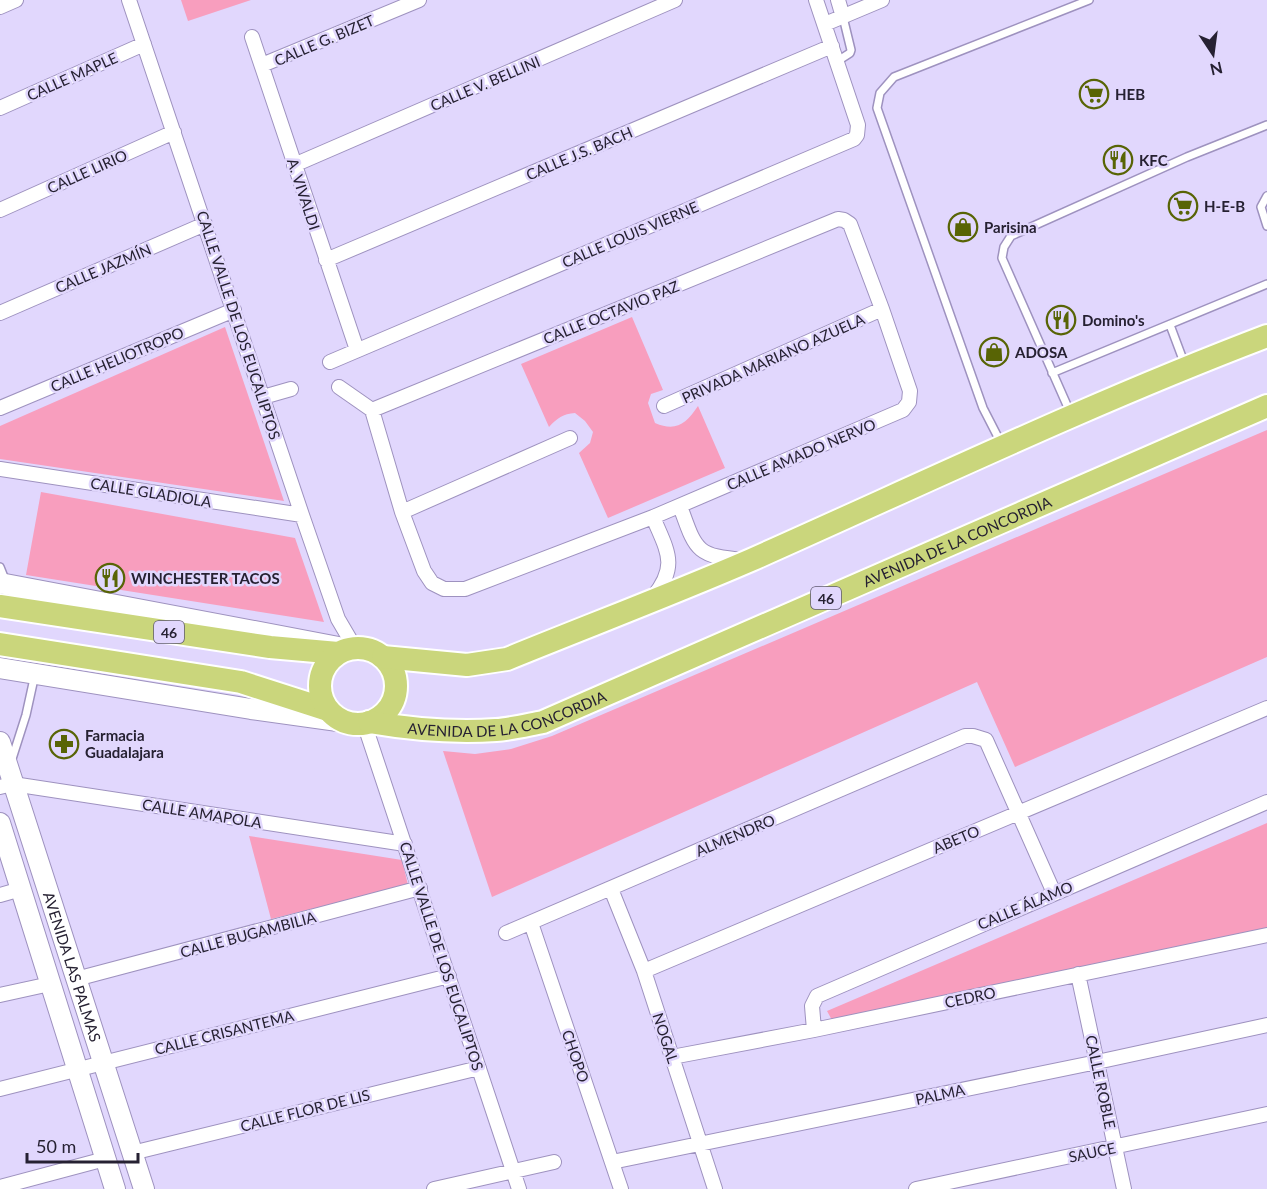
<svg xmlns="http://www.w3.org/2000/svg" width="1267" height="1189" font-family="Lato,sans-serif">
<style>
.green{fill:#f89ebe}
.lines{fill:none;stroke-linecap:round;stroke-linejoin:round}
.lane-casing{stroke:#9e92bf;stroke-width:10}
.street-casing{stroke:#9e92bf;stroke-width:16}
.secondary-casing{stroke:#9e92bf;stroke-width:22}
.primary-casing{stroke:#fff;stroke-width:26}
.lane{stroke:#fff;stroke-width:7}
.street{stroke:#fff;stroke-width:14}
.secondary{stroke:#fff;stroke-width:20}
.primary{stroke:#cad67c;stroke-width:22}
.labels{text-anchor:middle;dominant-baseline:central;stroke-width:5;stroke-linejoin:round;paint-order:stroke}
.shield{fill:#e1d7fd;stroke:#5e586f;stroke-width:1.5}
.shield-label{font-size:14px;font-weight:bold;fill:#262132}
.street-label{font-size:15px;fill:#262132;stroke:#e1d7fd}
.poi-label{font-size:15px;font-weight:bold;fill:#262132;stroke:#e1d7fd;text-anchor:start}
</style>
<rect width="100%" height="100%" fill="#e1d7fd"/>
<path class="green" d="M181,0H251L188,21Z
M632,317L663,390L651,394L648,403L655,423C676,432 686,424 698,406L725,468L608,518L579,453L590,443L593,432L585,421L575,413C563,414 557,418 549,427L521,364Z
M225,327L284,501L0,459V426Z
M1267,430V657L1015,767L977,682L492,897L443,751L475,754L511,749L552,736Z
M41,492L295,538L324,622L26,575Z
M1267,823V930L833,1022L827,1011Z
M249,836L402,860L408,885L271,919Z"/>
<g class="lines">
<g class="lane-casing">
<path id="lane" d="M836,62L850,53L851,50L843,17
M1267,196L1261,207L1267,226
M1170,325L1185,365
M1052,373L1267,284
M1070,412L1002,258L1004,247L1011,236L1187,157L1267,125
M1001,443L983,408L877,108L880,93L894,77L1089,0
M0,567L6,582
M11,762L26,715L35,674"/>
</g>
<g class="street-casing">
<path id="street" d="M129,0L302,515L338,619L355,648
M838,0L843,17
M0,7L16,0
M825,24L882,0
M252,37L357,350
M262,65L419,0
M0,108L144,44
M294,165L675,0
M0,210L174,132
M838,219L844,220L850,224L882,309L910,391L909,402L903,410L653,517L465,589H444L432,583L424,571L402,512L372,410Z
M326,260L832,46
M0,313L205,224
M330,362L854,139L857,135L858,125L816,0
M339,387L372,410
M263,397L291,389
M664,406L882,309
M0,408L234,310
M0,469L302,515
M680,506C696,550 695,556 744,560
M402,512L570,438
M653,597C679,565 667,551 653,517
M364,723L519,1189
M0,787L13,784L405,844
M611,889L644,971L715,1189
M0,895L21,889
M531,923L621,1189
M506,933L965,736H973L986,740L1054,893
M644,971L1267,708
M1078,974L1124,1189
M76,979L420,888
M0,995L50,984
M814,1030L812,1006L817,996L1267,802
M672,1057L814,1030L1267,935
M0,1089L449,976
M132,1153L479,1068
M612,1162L1097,1062L1267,1025
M0,1187L105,1159
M434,1189L554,1162
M916,1189L1267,1114"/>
</g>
<g class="secondary-casing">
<g id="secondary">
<path d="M0,583L349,649"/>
<path d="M0,668L251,709L345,722"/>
<path id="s1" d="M0,742L144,1189"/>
<path d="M0,823L115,1189"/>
</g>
</g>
<g class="primary-casing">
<g id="primary">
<path d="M0,606L270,647L338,653"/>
<path d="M0,644L241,682L328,710"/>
<circle cx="358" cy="686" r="38"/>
<path d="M383,657L467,665L507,659C588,626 670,595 751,560C922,484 1091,403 1267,336"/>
<path id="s2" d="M369,722C410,729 454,733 496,730C511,729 527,725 543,722L1267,406"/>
</g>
</g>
<use href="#lane" class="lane"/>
<use href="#street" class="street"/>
<use href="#secondary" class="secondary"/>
<use href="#primary" class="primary"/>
</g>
<defs>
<g id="supermarket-ring" transform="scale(1.5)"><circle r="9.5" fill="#e1d7fd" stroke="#586405" stroke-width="1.5"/><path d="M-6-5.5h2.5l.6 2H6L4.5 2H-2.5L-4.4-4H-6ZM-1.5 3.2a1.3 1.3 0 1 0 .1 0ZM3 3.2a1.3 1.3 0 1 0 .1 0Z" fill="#586405"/></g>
<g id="restaurant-ring" transform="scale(1.5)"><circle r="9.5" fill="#e1d7fd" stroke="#586405" stroke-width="1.5"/><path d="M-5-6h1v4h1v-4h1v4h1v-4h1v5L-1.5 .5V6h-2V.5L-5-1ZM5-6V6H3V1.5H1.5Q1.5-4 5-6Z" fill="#586405"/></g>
<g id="shop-ring" transform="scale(1.5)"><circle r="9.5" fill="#e1d7fd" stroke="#586405" stroke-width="1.5"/><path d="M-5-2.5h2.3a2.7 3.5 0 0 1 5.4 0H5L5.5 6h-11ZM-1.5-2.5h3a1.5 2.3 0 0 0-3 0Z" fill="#586405"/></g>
<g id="pharmacy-ring" transform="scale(1.5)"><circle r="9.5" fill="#e1d7fd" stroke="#586405" stroke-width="1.5"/><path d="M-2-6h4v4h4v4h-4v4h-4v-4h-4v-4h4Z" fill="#586405"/></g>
</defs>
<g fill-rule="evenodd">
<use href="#supermarket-ring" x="1094" y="94"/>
<use href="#restaurant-ring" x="1118" y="160"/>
<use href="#supermarket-ring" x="1183" y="206"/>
<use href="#shop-ring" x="963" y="227"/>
<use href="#restaurant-ring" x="1061" y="320"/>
<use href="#shop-ring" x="994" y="352"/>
<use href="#restaurant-ring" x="110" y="578"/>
<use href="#pharmacy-ring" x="64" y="744"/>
</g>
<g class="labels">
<g class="shield">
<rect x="811" y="587" width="30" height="22" rx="4.5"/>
<rect x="154" y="621" width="30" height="22" rx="4.5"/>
</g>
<g class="shield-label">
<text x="826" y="598">46</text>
<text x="169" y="632">46</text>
</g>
<g class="street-label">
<text transform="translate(324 40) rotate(-23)">CALLE G. BIZET</text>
<text transform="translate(72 76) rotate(-24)">CALLE MAPLE</text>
<text transform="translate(485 83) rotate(-23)">CALLE V. BELLINI</text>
<text transform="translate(579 153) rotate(-23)">CALLE J.S. BACH</text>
<text transform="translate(87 171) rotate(-24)">CALLE LIRIO</text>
<text transform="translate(304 194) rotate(72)">A. VIVALDI</text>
<text transform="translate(630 234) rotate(-23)">CALLE LOUIS VIERNE</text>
<text transform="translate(103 268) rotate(-23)">CALLE JAZMÍN</text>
<text transform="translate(611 312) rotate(-22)">CALLE OCTAVIO PAZ</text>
<text transform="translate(239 325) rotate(72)">CALLE VALLE DE LOS EUCALIPTOS</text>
<text transform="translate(773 358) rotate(-24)">PRIVADA MARIANO AZUELA</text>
<text transform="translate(117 359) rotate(-23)">CALLE HELIOTROPO</text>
<text transform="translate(801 454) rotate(-23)">CALLE AMADO NERVO</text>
<text transform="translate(151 492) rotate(9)">CALLE GLADIOLA</text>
<text stroke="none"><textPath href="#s2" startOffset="627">AVENIDA DE LA CONCORDIA</textPath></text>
<text stroke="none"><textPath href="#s2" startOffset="141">AVENIDA DE LA CONCORDIA</textPath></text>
<text transform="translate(202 813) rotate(9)">CALLE AMAPOLA</text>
<text transform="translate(735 835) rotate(-23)">ALMENDRO</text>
<text transform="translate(956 839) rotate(-23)">ABETO</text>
<text transform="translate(1025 905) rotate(-23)">CALLE ÁLAMO</text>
<text transform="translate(248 934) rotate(-15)">CALLE BUGAMBILIA</text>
<text transform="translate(442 956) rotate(72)">CALLE VALLE DE LOS EUCALIPTOS</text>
<text stroke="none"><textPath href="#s1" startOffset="236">AVENIDA LAS PALMAS</textPath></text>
<text transform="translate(970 997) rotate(-12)">CEDRO</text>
<text transform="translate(224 1032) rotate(-14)">CALLE CRISANTEMA</text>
<text transform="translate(666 1038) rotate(72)">NOGAL</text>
<text transform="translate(576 1056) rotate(71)">CHOPO</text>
<text transform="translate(1101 1082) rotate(78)">CALLE ROBLE</text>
<text transform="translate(940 1094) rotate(-12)">PALMA</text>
<text transform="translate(305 1110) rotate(-14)">CALLE FLOR DE LIS</text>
<text transform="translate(1092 1152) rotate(-12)">SAUCE</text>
</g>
<g class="poi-label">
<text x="1115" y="94">HEB</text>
<text x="1139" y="160">KFC</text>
<text x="1204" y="206">H-E-B</text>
<text x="984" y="227">Parisina</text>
<text x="1082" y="320">Domino's</text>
<text x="1015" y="352">ADOSA</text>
<text x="131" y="578">WINCHESTER TACOS</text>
<text x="85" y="735">Farmacia<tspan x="85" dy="17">Guadalajara</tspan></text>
</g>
</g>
<g transform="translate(1213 54) rotate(167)" stroke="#e1d7fd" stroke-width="4.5" paint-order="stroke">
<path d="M0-4.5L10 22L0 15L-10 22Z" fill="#262132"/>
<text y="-9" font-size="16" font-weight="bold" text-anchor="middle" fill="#262132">N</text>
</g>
<path d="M27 1153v9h111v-9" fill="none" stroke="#262132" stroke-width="3"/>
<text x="36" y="1153" font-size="18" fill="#262132" stroke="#e1d7fd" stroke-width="4.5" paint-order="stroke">50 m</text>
</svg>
